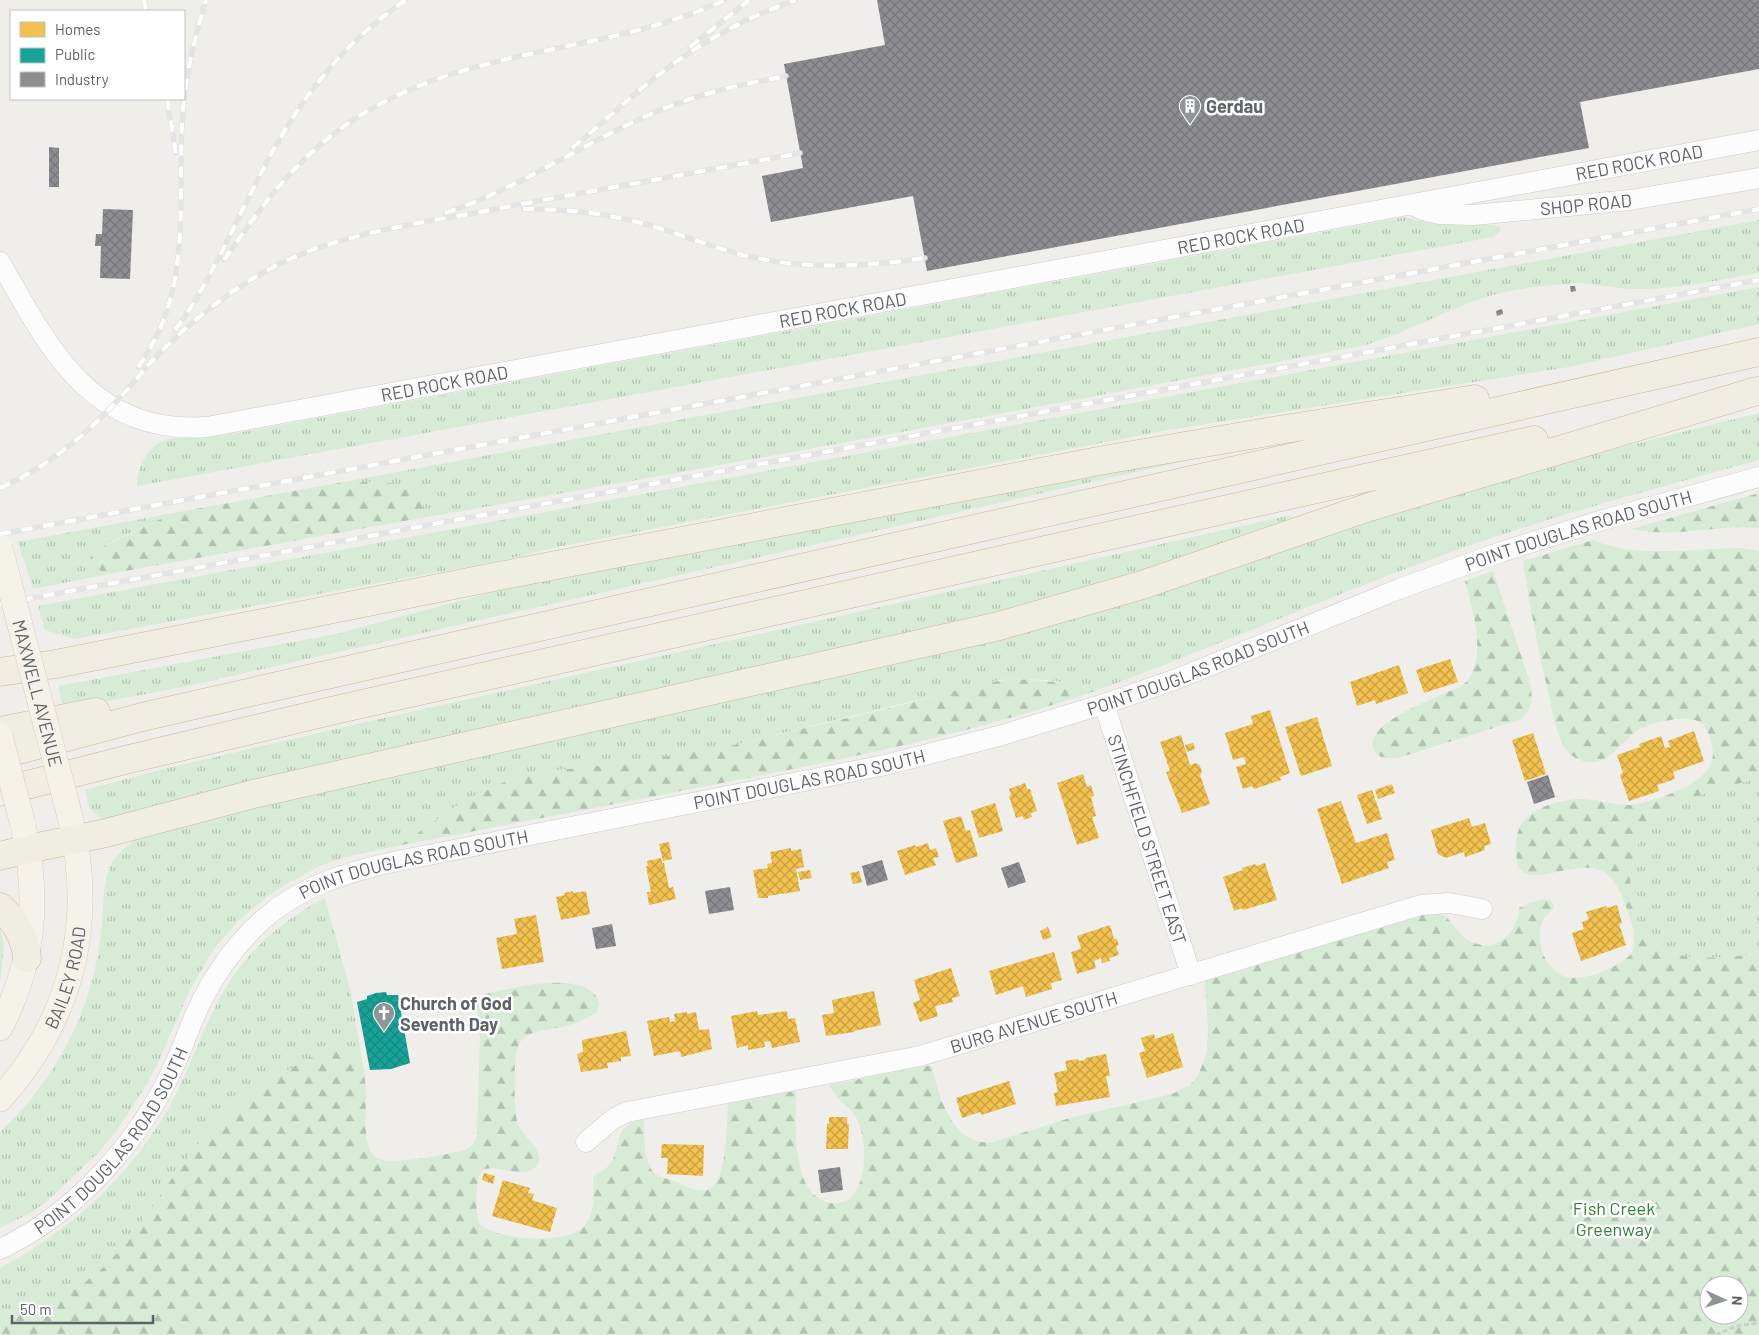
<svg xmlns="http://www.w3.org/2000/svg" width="1759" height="1335" font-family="Barlow,sans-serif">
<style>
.grass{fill:url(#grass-tufts)}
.forest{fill:url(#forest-firs);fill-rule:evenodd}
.homes{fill:url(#homes-cross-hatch)}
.public{fill:url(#public-cross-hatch)}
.industry{fill:url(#industry-cross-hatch)}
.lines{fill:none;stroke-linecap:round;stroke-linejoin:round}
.minor-casing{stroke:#cbcccc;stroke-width:21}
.major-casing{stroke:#d7ceb8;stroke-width:26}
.highway-casing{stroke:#c8b996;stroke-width:29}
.path{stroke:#cacfcc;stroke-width:3;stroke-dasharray:5 2.5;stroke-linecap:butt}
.minor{stroke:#fdfcfc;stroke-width:20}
.major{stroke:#f4f2e9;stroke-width:25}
.highway{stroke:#f0ede3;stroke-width:28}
.rail-casing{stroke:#e4e4e4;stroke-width:5.5}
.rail{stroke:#fff;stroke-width:4;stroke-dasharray:11;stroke-linecap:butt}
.major-bridge-casing{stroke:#d7ceb8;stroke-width:26;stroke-linecap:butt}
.major-bridge{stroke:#f4f2e9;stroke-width:25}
.labels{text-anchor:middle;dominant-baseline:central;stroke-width:5;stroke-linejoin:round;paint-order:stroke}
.poi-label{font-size:18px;font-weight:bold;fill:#5f6368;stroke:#fff;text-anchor:start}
.street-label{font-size:18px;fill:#5f6368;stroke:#fff}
.park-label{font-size:18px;fill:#348238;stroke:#fff}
</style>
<defs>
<pattern id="grass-tufts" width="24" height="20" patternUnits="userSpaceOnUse" patternTransform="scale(1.25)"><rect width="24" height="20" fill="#d8ebd6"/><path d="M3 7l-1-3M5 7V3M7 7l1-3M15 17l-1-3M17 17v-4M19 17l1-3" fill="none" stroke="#b2c2b1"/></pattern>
<pattern id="forest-firs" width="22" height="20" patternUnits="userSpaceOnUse" patternTransform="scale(1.25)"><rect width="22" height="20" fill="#d8ebd6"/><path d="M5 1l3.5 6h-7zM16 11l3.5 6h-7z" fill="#b2c2b1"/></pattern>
<pattern id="homes-cross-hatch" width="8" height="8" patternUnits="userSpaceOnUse" patternTransform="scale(1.25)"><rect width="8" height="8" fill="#f2c14e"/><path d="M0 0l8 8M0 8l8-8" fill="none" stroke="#c7a045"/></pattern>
<pattern id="public-cross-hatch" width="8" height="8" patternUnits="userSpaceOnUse" patternTransform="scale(1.25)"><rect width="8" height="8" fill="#17a398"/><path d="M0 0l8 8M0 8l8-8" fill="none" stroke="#188880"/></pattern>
<pattern id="industry-cross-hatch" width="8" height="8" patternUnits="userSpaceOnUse" patternTransform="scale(1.25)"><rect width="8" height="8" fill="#8d8d92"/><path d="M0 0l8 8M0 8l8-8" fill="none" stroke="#76777b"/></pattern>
</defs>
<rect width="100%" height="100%" fill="#efeeea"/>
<path class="grass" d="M1405,217C1438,228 1462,223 1495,225L1500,227V231L1493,237L137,486C137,465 150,440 174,438C190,437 205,438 221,436Z
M1759,220V273C1718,280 1675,290 1633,289C1614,289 1595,283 1576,283C1544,286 1510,288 1480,299C1442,312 1406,333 1366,345C1049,405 733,464 415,519L419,516L422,496L413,489L338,483Z
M1759,287V324L1569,367L1168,430L568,545L494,562L75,639L45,630L38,606Z
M1759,413V460C1652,489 1545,518 1440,556C1324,598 1211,649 1095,691C1065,679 1032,678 999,680L725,747L625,763L550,771L526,776L504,782L456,806L401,845L346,857L322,865L286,884L268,896L238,921L218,944L208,958L189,992L158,1063L147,1084L117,1130L99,1152L46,1202L30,1213L0,1228V1132C41,1094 72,1045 89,992C95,970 100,948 102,925C104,906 102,883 111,865C119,850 135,838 150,830L777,685L1521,472Z
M1216,454L183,687L64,709L58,686L336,634L516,586L1046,483Z
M173,513L106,544L103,572L114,573L33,589L18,542Z
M1291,515L1294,524L1068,599L104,821L89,808L85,790L164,769L366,722Z
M1759,778V953C1736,957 1686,962 1665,950C1627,930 1623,878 1639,842C1643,831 1649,821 1658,814C1681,798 1731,786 1759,778Z
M325,898L350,989L365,1077L362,1068L348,1051L330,1049L302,1335H0V1268C70,1231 129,1177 168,1109C190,1070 203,1026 225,989C249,949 284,919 325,898Z
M0,927L4,946L0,982Z"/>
<path class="forest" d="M370,482C385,483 425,482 423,505C422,511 420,515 415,519L114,573L103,572L91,565C89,558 91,555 96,550L173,513L338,483Z
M1759,493V528C1717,524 1673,539 1631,529Z
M1593,540C1635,559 1694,548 1741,548L1759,551V778C1731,786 1681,798 1658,814C1649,821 1643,831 1639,842C1623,878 1627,930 1665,950C1686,962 1736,957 1759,953V1335H0V1313C28,1308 58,1300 82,1284C118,1261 139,1224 164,1190C182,1164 201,1138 223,1115C248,1090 294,1066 326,1050C332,1048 338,1048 345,1050C385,1058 349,1145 379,1159C390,1164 434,1157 447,1154C461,1151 473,1151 477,1136L480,1037L477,1005L482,995C507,989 591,966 600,1005L597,1012C588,1018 577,1023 566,1026C553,1030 530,1029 520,1042C512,1053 514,1112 518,1125C523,1137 552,1156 533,1169C520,1179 498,1163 482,1170C475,1180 475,1212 479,1224C497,1240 569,1246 585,1225C595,1213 594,1191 593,1176C633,1160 601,1128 644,1119C645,1137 642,1160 655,1174C662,1178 670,1179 677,1182C686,1186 696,1193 707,1190C728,1183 727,1122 728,1103L796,1091C796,1121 793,1154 805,1182C815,1204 845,1214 858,1188C866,1170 866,1142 859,1124C855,1111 846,1107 838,1098C834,1094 832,1089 829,1085L931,1065C940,1095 951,1147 993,1142L1070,1118L1172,1094L1190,1085L1198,1076L1207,1051L1208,1028L1205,981L1420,916C1427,914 1435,912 1443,915C1453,921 1457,934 1468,940C1494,956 1518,934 1519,908C1529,904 1542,896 1552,902L1554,907C1551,913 1544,916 1542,922C1535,942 1545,970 1566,977C1584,982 1620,967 1632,953C1637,939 1632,922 1627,909C1623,898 1618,885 1609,876C1582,850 1524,897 1517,861C1512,830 1522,814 1551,804C1560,802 1570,799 1579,799C1596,799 1612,805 1629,805C1641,804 1653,800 1665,796C1684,788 1710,779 1713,755C1713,745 1709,728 1700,722C1686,714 1653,722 1640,729C1624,738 1615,757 1597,762C1588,764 1577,760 1570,754C1557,740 1553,714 1549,696C1538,651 1530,606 1523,561ZM1709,1285H1739V1315H1709Z
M1493,571L1530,682C1533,697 1533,712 1519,720L1398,758C1391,758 1381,759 1376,753C1354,724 1446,695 1461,686C1466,683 1469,679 1471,675C1485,647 1472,609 1465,581Z
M1016,679L1068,683L1095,691C977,732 855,757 732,781C621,803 511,824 401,845L456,806L504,782L525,776L550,771L625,763L725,747L894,707L983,683Z"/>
<path class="homes" d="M1450,659L1458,682L1424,693L1416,670Z
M1399,665L1408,693L1376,704L1375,700L1357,706L1350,682Z
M1270,710L1290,773L1280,777L1281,780L1254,789L1252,786L1243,789L1236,767L1246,764L1244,757L1233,760L1225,733L1253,724L1251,716Z
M1317,717L1332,766L1301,776L1285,727Z
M1694,731L1704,761L1673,772L1675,779L1657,785L1659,791L1629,801L1620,775L1623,773L1617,755L1640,747L1639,744L1661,736L1665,748L1670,747L1668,741Z
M1533,733L1546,774L1525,781L1512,740Z
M1181,735L1190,765L1196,763L1200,766L1202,772L1200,775L1210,804L1182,813L1166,772L1170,771L1160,742Z
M1193,743L1195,749L1187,752L1185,745Z
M1083,774L1087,787L1091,785L1094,796L1091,797L1096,816L1092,817L1099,838L1077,845L1057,783Z
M1025,783L1027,789H1030L1037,811L1031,813L1032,817L1024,820L1023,816L1016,818L1009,796L1011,795L1009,789Z
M1392,784L1395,793L1378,799L1375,790Z
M1372,790L1382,819L1367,824L1357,795Z
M1341,801L1356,843L1387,833L1395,860L1387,862L1389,868L1342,884L1317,809Z
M995,803L1003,831L979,838L971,811Z
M961,816L966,831L970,830L978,856L956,863L943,821Z
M1469,818L1472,827L1485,823L1491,844L1484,846L1485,850L1465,857L1464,852L1446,858L1438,854L1431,830Z
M669,842L672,859L663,861L659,844Z
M928,843L930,850L936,848L939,857L933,858L936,865L905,875L897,851L915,845L916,847Z
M791,848V851L801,849L804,867L796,869L800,891L768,896V898H758L753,870L768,868L767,864L772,863L770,852Z
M661,858L662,863H664L669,888L673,887L676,899L649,905L647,892H651L646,866H648L647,861Z
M1265,863L1277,900L1243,910L1242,908L1234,911L1223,877L1243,870L1242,868L1255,864L1256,866Z
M810,870L812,878L800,880L798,872Z
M859,871L862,882L853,884L850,873Z
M573,891V893L586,891L590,914L561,920L556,897L565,895L564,893Z
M1617,905L1622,923L1619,924L1626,945L1581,961L1572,933L1584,929L1582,922L1589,919L1586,912L1606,906L1607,908Z
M536,915L544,962L502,969L496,938L517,934L514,919Z
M1110,925L1114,939H1117L1119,945L1116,946L1119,955L1109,958L1110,961L1102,963L1101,958L1094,961L1096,968L1077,974L1071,952L1081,949L1077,936Z
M1048,927L1052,937L1043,940L1040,931Z
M1054,952L1062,980L1051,983L1052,989L1026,997L1023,986L996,995L989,971Z
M951,968L960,996L952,998L953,1002L935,1006L938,1016L920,1022L913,1003L920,1000L914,980Z
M874,991L881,1025L854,1031L855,1032L826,1036L822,1015L834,1013L832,1000Z
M757,1011L758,1015L787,1011L788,1019L795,1018L800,1042L772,1048L770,1041L764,1042L765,1047L748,1050V1045L737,1048L731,1016Z
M687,1012V1014L696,1012L699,1030L709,1029L712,1049L681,1057L680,1051L654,1056L647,1021L669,1017L670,1022L675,1021L674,1014Z
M626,1031L631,1056L621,1057V1061L607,1063L608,1068L581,1072L577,1054L583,1052L582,1040Z
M1173,1033L1183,1067L1147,1078L1139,1053L1145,1051L1141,1038L1154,1034L1155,1039Z
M1106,1054L1110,1076H1106L1110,1097L1056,1106L1054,1093L1058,1092L1054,1073L1067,1070L1065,1061L1078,1059L1079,1061L1085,1060V1058Z
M1009,1081L1016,1104L981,1115L980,1112L962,1118L956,1098Z
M829,1117H847V1124H849L848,1149H826L827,1123L829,1124Z
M662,1144L704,1145L703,1176L667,1174L668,1158H661Z
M484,1173L495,1176L493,1184L482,1180Z
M503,1180L530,1188L528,1193L534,1194L532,1200L557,1208L550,1232L492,1216Z"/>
<path class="public" d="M386,992L387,995H398L410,1063L391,1069L370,1070L357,1002L367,999V996L376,993Z"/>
<path class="industry" d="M877,0H1759V69L1580,102L1589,148L927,271L913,196L771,222L767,202L762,176L803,168L784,64L885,45Z
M49,147L59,148V187H49Z
M103,209L133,210L130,279L100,278L101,246H95L96,234H102Z
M1570,286H1575L1576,291L1571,292Z
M1502,309L1503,314L1497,316L1496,311Z
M1548,775L1555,797L1534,804L1527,782Z
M882,860L888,880L867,886L862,866Z
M1019,862L1026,882L1008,888L1001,868Z
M730,887L734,910L709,914L705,891Z
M612,924L616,946L596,949L592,928Z
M840,1167L843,1190L821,1193L818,1170Z"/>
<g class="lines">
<g class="minor-casing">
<g id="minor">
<path id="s1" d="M1413,205L1423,210L1440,214L1474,215L1630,200L1759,178"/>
<path id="s2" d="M0,262C49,348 91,435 207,427L1759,140"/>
<path id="s3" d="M1104,704L1191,975"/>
<path id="s4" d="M586,1142L613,1119L627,1112L920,1056L1421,905L1449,903L1482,909"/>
<path id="s5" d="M0,1249C74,1215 141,1140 174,1066C184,1045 191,1022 202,1000C218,969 239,940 266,917C302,886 347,872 393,862L885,765L999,736L1104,704L1174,680L1399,589L1501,552L1603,520L1759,477"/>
</g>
</g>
<g class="major-casing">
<g id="major">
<path d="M0,1028C34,963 39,901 24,830"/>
<path id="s6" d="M0,1099C74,1017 96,919 69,813"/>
</g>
</g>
<g class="highway-casing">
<path id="highway" d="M0,672L56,664L499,576L1104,460L1279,430L1475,399
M0,731L96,712
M0,755L142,717L313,678L1759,352
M0,792L125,760L335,710L1534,440
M0,856L28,849L106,833L253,794L999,626L1142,585L1369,507L1757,391
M0,907C14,919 26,939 27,958"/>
</g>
<path class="path" d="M1716,1335L1736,1326L1759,1323"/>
<use href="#minor" class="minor"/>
<use href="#major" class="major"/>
<use href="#highway" class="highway"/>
<g class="rail-casing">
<path id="rail" d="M144,0L146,11
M690,47L749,0
M167,99L176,153
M572,148C601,125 627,99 656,77C696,45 748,16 796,0
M523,209C566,209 607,213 648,225C684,235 720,251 757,258C812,270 870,266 925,258
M445,213C515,190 576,148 644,117C689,96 737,85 786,76
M224,260C242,235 260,208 281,184C353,101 434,74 539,52C602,39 666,27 725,0
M175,330C206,289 226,242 249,197C288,117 331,51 406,0
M147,366C186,325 229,289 281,263C344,233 416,224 485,211C590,191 695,173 800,153
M138,367C192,293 178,210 182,124C184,82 194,39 206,0
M0,488C62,461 110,413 151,361
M0,534L1759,209
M0,604L1759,280"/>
</g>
<use href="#rail" class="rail"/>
<g class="major-bridge-casing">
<g id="major-bridge">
<path id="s7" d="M0,548L69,813"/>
<path d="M0,736L23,825"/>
</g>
</g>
<use href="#major-bridge" class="major-bridge"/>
</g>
<defs>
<g id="building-pin" transform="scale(1.125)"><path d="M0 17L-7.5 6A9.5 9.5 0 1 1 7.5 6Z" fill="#919496" stroke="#fff"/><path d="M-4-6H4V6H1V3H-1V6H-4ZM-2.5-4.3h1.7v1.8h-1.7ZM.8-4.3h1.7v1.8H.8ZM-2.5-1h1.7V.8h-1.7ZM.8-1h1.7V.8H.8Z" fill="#fff"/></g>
<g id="church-pin" transform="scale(1.125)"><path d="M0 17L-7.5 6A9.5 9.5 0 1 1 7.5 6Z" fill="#919496" stroke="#fff"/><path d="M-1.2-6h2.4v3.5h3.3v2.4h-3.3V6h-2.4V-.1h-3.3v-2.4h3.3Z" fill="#fff"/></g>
</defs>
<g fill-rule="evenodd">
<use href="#building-pin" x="1190" y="106"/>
<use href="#church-pin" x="384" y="1013"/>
</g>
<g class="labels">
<g class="poi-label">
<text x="1206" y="106">Gerdau</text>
<text x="400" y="1003">Church of God<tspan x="400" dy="21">Seventh Day</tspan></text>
</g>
<g class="street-label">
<text stroke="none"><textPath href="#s2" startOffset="1740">RED ROCK ROAD</textPath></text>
<text stroke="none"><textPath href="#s1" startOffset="175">SHOP ROAD</textPath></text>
<text stroke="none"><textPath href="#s2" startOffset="1335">RED ROCK ROAD</textPath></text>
<text stroke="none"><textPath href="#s2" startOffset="930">RED ROCK ROAD</textPath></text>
<text stroke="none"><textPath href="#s2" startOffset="525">RED ROCK ROAD</textPath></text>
<text stroke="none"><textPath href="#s5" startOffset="1809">POINT DOUGLAS ROAD SOUTH</textPath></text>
<text stroke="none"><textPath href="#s5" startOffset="1404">POINT DOUGLAS ROAD SOUTH</textPath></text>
<text stroke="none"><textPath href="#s7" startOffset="150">MAXWELL AVENUE</textPath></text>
<text stroke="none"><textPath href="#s5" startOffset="999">POINT DOUGLAS ROAD SOUTH</textPath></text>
<text stroke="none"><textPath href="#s3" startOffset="142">STINCHFIELD STREET EAST</textPath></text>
<text stroke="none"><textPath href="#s5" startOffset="594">POINT DOUGLAS ROAD SOUTH</textPath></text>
<text stroke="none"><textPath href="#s6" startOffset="140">BAILEY ROAD</textPath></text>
<text stroke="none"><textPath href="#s4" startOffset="468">BURG AVENUE SOUTH</textPath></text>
<text stroke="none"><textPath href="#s5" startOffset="159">POINT DOUGLAS ROAD SOUTH</textPath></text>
</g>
<g class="park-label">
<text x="1614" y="1208">Fish Creek<tspan x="1614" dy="21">Greenway</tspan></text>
</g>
</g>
<rect x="10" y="10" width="175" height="90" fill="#ffffff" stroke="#bfc1c3"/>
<rect x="20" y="22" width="25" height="15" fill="#f2c14e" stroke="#bfc1c3"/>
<text x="55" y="35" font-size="15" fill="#5f6368">Homes</text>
<rect x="20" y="48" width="25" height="15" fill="#17a398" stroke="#bfc1c3"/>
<text x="55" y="60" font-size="15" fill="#5f6368">Public</text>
<rect x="20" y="72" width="25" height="15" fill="#8d8d92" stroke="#bfc1c3"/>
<text x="55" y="85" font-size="15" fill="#5f6368">Industry</text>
<g transform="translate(1724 1300) rotate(93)"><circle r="24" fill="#ffffff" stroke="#bfc1c3"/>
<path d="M0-4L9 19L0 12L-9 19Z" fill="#919496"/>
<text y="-8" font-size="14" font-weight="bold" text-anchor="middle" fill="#5f6368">N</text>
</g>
<path d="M12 1315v8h141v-8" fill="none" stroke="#5f6368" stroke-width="2.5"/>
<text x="20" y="1315" font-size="15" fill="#5f6368" stroke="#ffffff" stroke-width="4" paint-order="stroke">50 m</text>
</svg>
